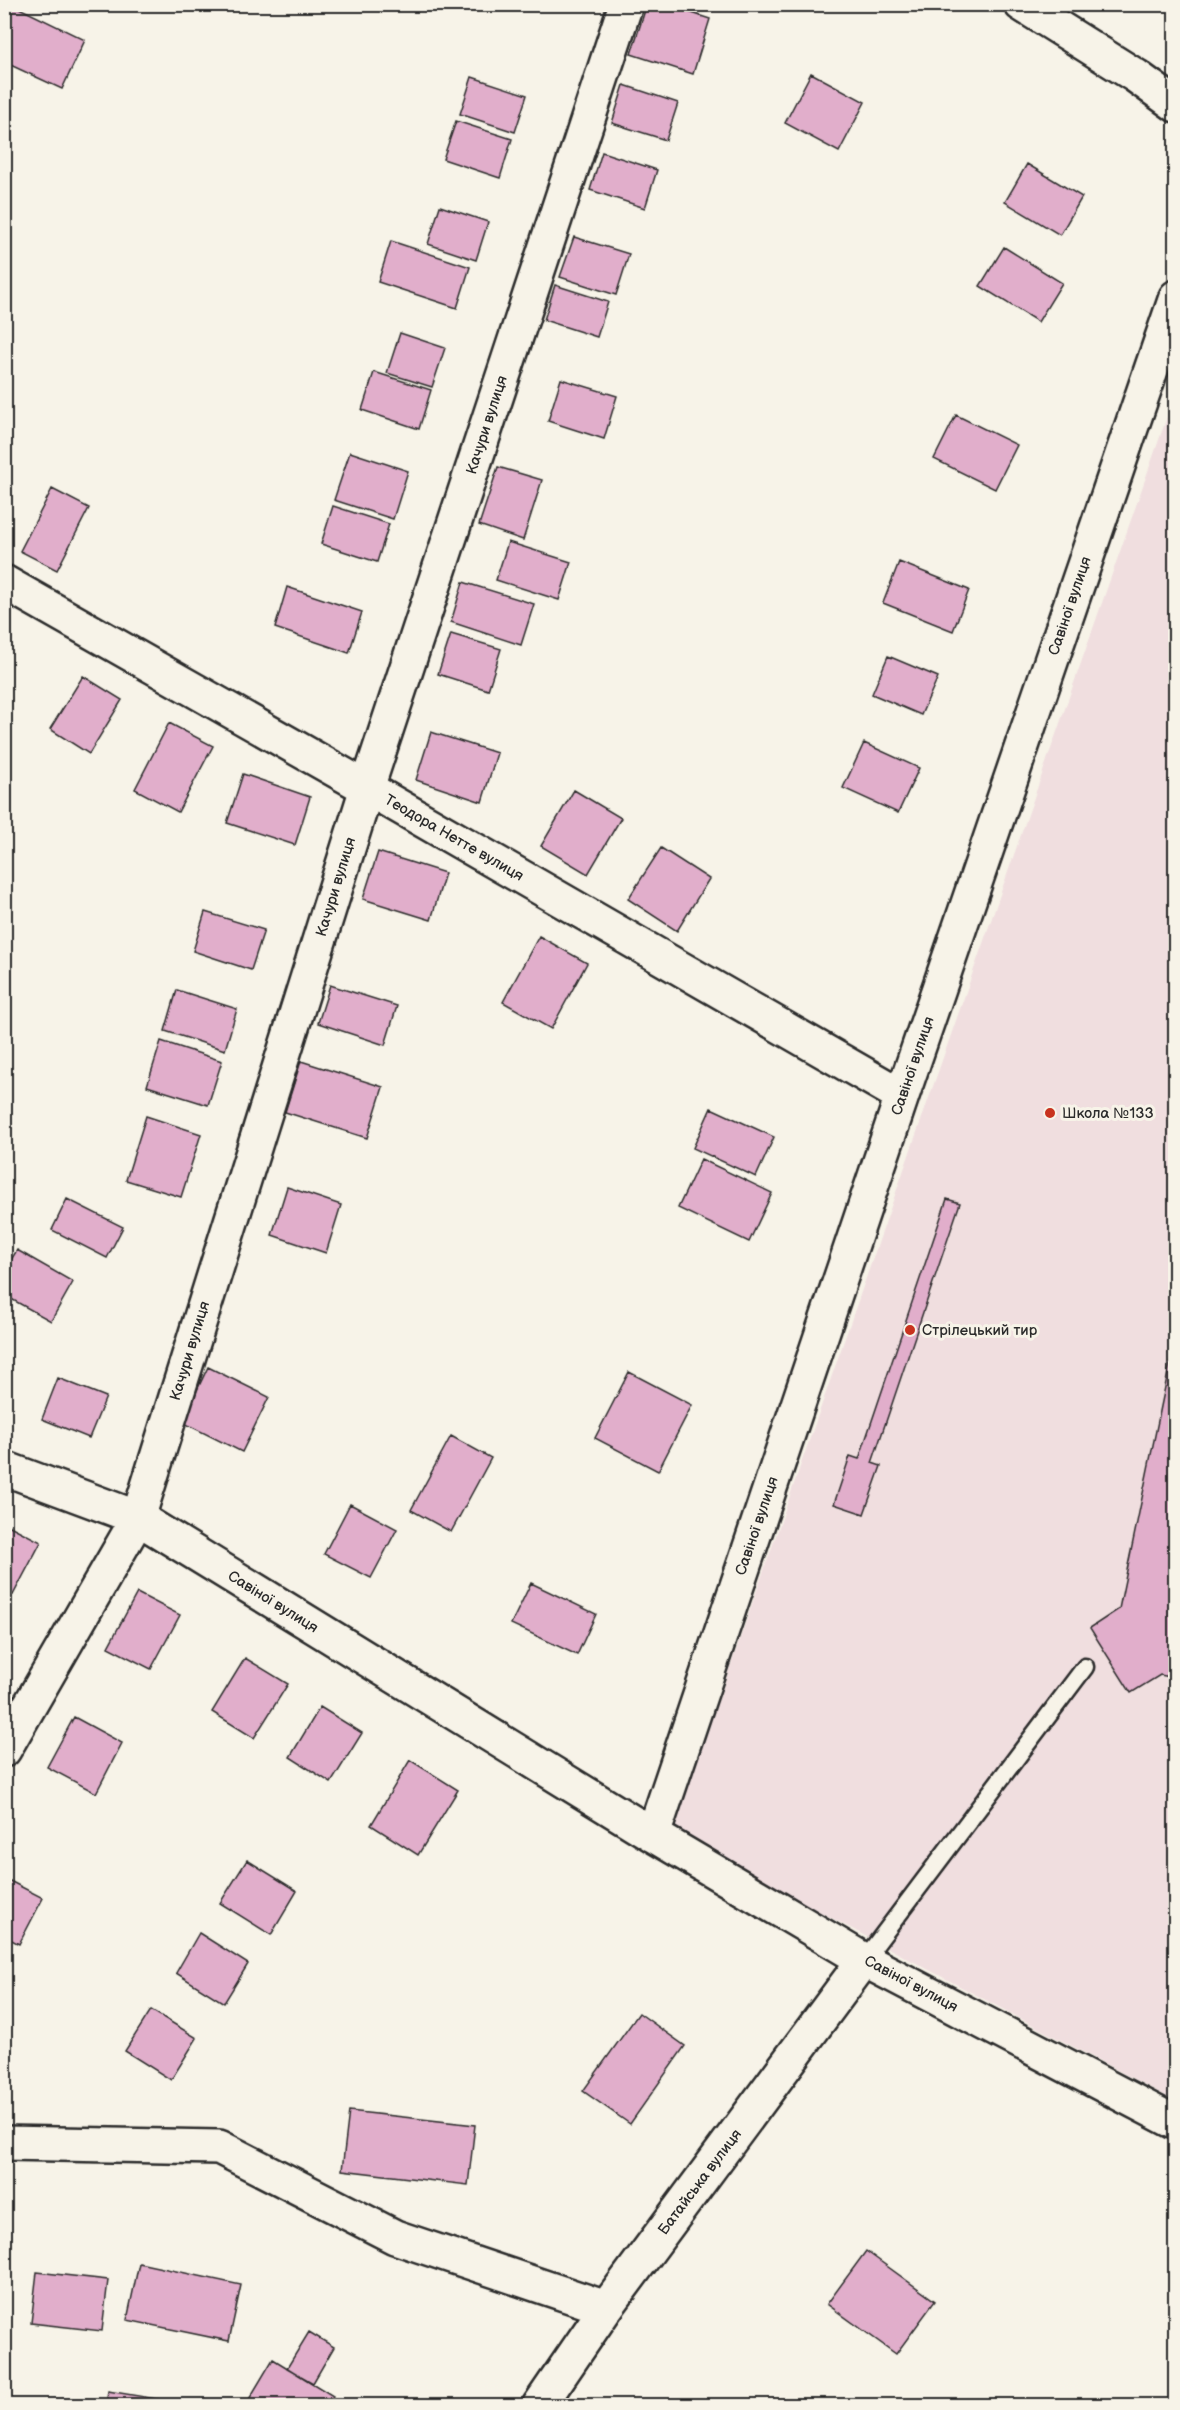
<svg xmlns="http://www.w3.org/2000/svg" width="1180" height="2410" font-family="'Balsamiq Sans',sans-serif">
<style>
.built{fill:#f0dedf}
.building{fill:#e1aecb;stroke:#2b2b2b;stroke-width:1.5}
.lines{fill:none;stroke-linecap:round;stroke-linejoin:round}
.lane-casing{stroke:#2b2b2b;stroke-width:21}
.street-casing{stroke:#2b2b2b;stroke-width:38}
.lane{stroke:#f7f3e8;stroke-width:16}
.street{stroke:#f7f3e8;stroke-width:33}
.poi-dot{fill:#c8321e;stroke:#f7f3e8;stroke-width:2}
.labels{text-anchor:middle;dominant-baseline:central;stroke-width:6;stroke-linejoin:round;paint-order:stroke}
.street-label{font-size:15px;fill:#2b2b2b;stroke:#f7f3e8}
.poi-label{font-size:15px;fill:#2b2b2b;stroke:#f7f3e8;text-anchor:start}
</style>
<rect width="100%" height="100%" fill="#f7f3e8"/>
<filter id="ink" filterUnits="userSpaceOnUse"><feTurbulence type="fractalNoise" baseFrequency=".0167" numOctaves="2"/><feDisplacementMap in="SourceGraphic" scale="12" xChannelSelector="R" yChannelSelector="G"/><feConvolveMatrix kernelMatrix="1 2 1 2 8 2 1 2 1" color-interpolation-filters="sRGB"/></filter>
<g filter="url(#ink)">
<path class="built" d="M1175,394V2101L672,1833Z"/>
<path class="building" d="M4,4H11L85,40L62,89L4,62Z
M647,4H664L710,19L693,74L631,54Z
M811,73L865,102L839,152L785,123Z
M472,77L527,95L515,132L460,114Z
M624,85L678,103L666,140L612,123Z
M456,121L512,139L500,178L443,159Z
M602,152L657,170L645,208L590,190Z
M1027,164L1082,197L1060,235L1005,202Z
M440,206L488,222L476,260L428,244Z
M574,237L629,254L616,295L560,277Z
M391,241L470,267L457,308L378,282Z
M1004,247L1062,283L1038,322L980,286Z
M555,285L608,302L597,337L544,320Z
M400,333L445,348L432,387L387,373Z
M374,372L431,390L419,429L362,410Z
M561,379L617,396L604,439L548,421Z
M956,415L1017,445L995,489L934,459Z
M350,452L408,471L393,519L334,500Z
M498,467L542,480L523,540L479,525Z
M52,489L89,508L57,570L20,551Z
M333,506L389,524L377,562L321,544Z
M508,542L571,562L559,600L496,580Z
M899,562L969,590L953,631L883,603Z
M463,582L534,604L521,645L451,622Z
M287,587L362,612L349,653L275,628Z
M451,634L501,649L488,690L438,674Z
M888,656L938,677L921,715L872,694Z
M83,676L122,700L89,754L50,729Z
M169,723L213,746L178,812L135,789Z
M431,732L497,753L482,802L416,780Z
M864,743L919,768L898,813L843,788Z
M243,774L310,797L295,845L227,823Z
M574,790L621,818L588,874L541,846Z
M661,848L709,879L677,931L628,899Z
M378,852L445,873L431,920L363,899Z
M205,912L264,930L251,970L193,951Z
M539,936L587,963L551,1029L503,1002Z
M330,985L397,1006L385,1045L318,1023Z
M177,990L237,1009L225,1050L165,1031Z
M161,1041L222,1061L208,1105L147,1086Z
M301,1061L383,1087L367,1138L285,1112Z
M711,1108L774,1137L756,1177L693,1148Z
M146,1116L201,1134L181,1197L126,1180Z
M701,1159L772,1193L749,1242L678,1208Z
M287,1187L341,1205L326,1253L272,1235Z
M67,1199L123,1227L107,1258L52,1230Z
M947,1199L960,1203L872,1463L881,1466L864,1514L834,1504L850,1456L859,1459Z
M17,1250L73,1282L51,1321L4,1295V1271Z
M1176,1334V1678L1160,1675L1131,1693L1090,1628L1119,1609Z
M208,1367L269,1397L242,1452L182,1422Z
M629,1372L692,1405L658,1471L595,1438Z
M58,1378L106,1397L89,1438L42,1419Z
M451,1436L491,1458L451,1532L411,1510Z
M350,1504L397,1529L371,1578L324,1554Z
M4,1523L41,1542L13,1595L4,1591Z
M531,1583L596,1614L577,1655L511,1624Z
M137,1593L180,1615L151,1669L108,1647Z
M245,1658L288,1684L254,1738L212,1712Z
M320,1707L362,1733L331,1783L290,1757Z
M74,1717L122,1743L96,1793L47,1767Z
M410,1760L458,1790L418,1855L371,1825Z
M247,1860L297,1891L271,1935L220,1903Z
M4,1878L43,1898L19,1944L4,1936Z
M199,1933L248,1964L224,2003L176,1973Z
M151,2010L197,2038L171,2080L125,2051Z
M639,2013L685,2046L630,2124L583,2091Z
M349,2111L475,2125L468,2185L342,2170Z
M866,2251L935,2301L896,2354L827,2304Z
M139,2263L241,2285L229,2341L127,2320Z
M37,2272L108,2280L102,2331L31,2323Z
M309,2332L334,2347L313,2383L287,2368Z
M273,2359L333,2396L328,2406H255L248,2401Z
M108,2391L163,2400L162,2406H106Z"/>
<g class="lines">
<g class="lane-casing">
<path id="lane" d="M864,1960L1085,1667"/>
</g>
<g class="street-casing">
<path id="street" d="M1021,4L1136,76L1176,105
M4,582L367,788L902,1096
M4,1468L138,1518L653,1835L864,1960L1176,2123
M4,1750L138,1518L367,788L626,4
M653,1835L902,1096L1176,297
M4,2143L219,2147L395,2237L606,2308
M539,2406L606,2308L864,1960"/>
</g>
<use href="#lane" class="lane"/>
<use href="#street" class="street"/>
</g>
</g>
<g class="poi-dot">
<circle cx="1050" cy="1113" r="6"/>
<circle cx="910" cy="1330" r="6"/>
</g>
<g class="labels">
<g class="street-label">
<text transform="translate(487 425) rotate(-72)">Качури вулиця</text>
<text transform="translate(1070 606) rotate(-71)">Савіної вулиця</text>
<text transform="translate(454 838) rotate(30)">Теодора Нетте вулиця</text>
<text transform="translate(336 887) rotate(-73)">Качури вулиця</text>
<text transform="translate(913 1066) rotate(-71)">Савіної вулиця</text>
<text transform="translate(190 1351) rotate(-73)">Качури вулиця</text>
<text transform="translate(757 1526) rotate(-71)">Савіної вулиця</text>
<text transform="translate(273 1602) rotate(32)">Савіної вулиця</text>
<text transform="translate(911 1984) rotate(28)">Савіної вулиця</text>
<text transform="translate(700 2182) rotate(-53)">Батайська вулиця</text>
</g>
<g class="poi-label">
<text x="1062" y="1113">Школа №133</text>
<text x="922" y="1330">Стрілецький тир</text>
</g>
</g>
<rect width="1180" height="2410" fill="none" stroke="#f7f3e8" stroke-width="24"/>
<rect x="12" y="12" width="1156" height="2386" fill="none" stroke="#2b2b2b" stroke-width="2" filter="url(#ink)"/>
</svg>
